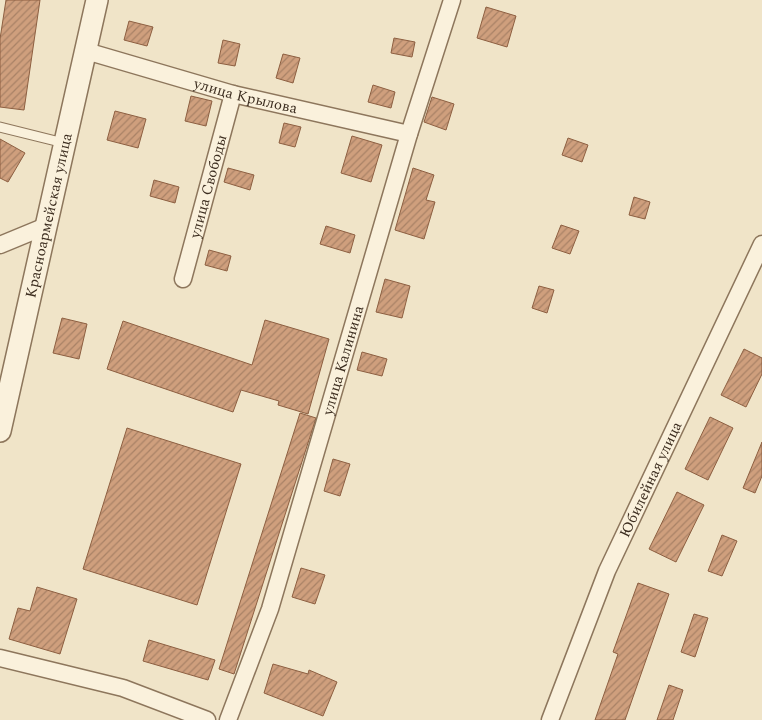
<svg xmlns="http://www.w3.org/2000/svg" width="762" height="720" font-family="Spectral,serif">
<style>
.building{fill:url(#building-hatch);stroke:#8d5f41}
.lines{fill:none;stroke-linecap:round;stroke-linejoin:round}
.service-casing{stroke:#8d765c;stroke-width:11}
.minor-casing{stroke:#8d765c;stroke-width:19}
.tertiary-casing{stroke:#8d765c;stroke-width:24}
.service{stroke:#faf1dc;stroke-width:9}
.minor{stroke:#faf1dc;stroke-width:16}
.tertiary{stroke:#faf1dc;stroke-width:21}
.labels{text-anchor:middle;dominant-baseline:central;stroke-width:4.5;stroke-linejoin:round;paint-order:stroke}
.street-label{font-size:15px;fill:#3d2e20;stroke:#f7eed8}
</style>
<defs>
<pattern id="building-hatch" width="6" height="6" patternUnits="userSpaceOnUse" patternTransform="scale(1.25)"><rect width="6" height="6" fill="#cf9f7d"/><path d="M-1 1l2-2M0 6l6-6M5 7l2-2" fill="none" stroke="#a98266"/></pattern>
</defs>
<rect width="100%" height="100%" fill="#f0e4c8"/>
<path class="building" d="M6,0H40L24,110L0,107V39Z
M486,7L516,16L507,47L477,38Z
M129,21L153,27L147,46L124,40Z
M394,38L415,42L412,57L391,53Z
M223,40L240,44L235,66L218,63Z
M283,54L300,58L293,83L276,78Z
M373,85L395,92L391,108L368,102Z
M191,96L212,101L206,126L185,121Z
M432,97L454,104L446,130L424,122Z
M115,111L146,119L138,148L107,140Z
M284,123L301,127L295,147L279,143Z
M352,136L382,145L371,182L341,173Z
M568,138L588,145L582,162L562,155Z
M0,139L25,153L8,182L0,178Z
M228,168L254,175L250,190L224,182Z
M413,168L434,175L426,200L435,202L424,239L395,230Z
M154,180L179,187L175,203L150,196Z
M634,197L650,202L645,219L629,215Z
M561,225L579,231L570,254L552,248Z
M326,226L355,235L350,253L320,244Z
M209,250L231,256L227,271L205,265Z
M385,279L410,286L402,318L376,312Z
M539,286L554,290L547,313L532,308Z
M62,318L87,324L79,359L53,353Z
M265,320L329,339L308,414L278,405L279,401L241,390L233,412L107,369L123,321L252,365Z
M744,349L762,358V374L746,407L721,395Z
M362,352L387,359L382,376L357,370Z
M300,413L316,418L234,674L219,669Z
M710,417L733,428L708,480L685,469Z
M127,428L241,464L197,605L83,569Z
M762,442V476L755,493L743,488Z
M333,459L350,464L340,496L324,491Z
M677,492L704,505L676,562L649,549Z
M722,535L737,541L722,576L708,571Z
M301,568L325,575L315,604L292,597Z
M638,583L669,594L625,720H595L618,654L613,652Z
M37,587L77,599L60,654L9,639L18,608L30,611Z
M694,614L708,618L695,657L681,652Z
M149,640L215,660L208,680L143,661Z
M273,664L308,674L309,670L337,682L323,716L264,693Z
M669,685L683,690L673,720H657Z"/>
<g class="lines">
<g class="service-casing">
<path id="service" d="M0,127L64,143"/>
</g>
<g class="minor-casing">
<g id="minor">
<path id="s1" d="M86,51L233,94L409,134"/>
<path d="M0,245L46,226"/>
<path id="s2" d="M183,279L233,94"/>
<path d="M0,658L123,688L207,720"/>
<path id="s3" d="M228,720L270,609L409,134L452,0"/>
<path id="s4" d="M550,720L607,571L762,244"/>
</g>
</g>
<g class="tertiary-casing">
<g id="tertiary">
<path id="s5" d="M0,431L97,0"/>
</g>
</g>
<use href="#service" class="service"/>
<use href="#minor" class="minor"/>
<use href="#tertiary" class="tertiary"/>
</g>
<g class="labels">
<g class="street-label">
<text stroke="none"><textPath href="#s1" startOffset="166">улица Крылова</textPath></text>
<text stroke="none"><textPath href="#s2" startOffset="96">улица Свободы</textPath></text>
<text stroke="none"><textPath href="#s5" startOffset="221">Красноармейская улица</textPath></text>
<text stroke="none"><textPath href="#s3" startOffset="378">улица Калинина</textPath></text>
<text stroke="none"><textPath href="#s4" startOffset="261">Юбилейная улица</textPath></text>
</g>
</g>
</svg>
